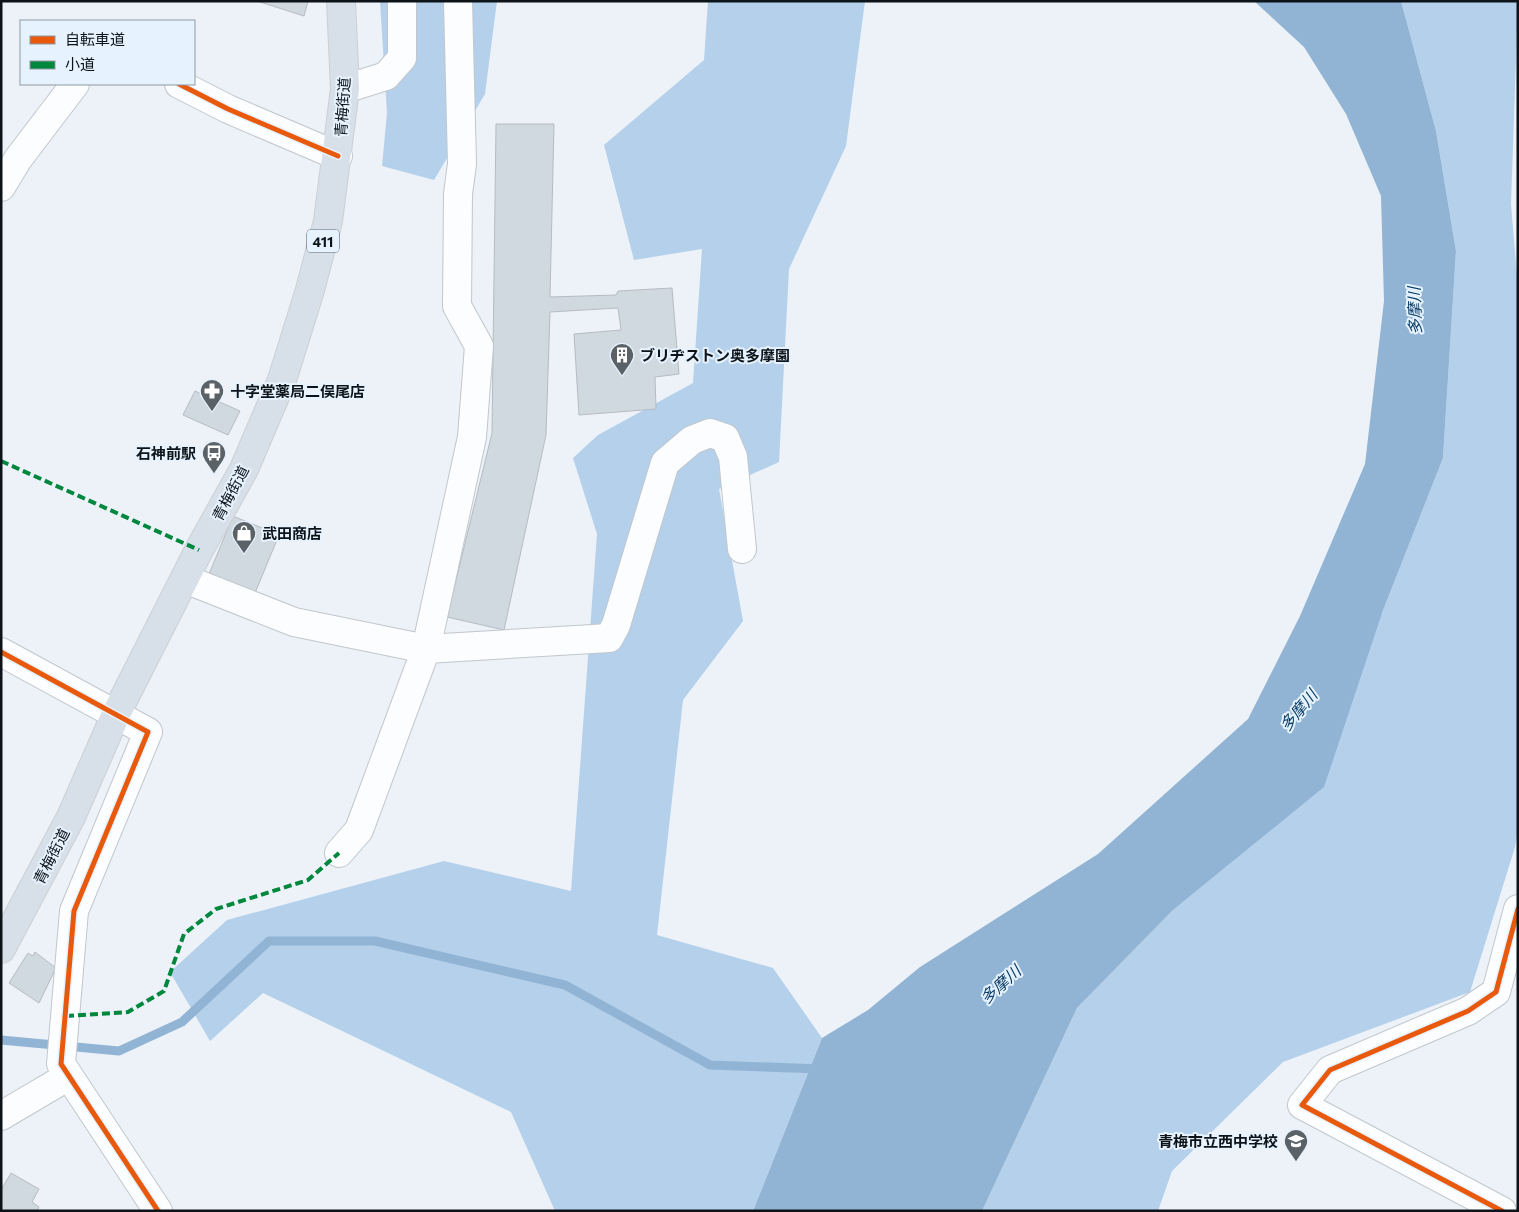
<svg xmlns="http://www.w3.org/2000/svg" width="1519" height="1212" font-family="Commissioner,'Noto Sans JP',sans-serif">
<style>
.forest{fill:#b4d0eb}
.water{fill:#92b4d4}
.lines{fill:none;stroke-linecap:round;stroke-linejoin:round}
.stream{stroke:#92b4d4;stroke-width:9}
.building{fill:#d0d8e0;stroke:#b6bcc2}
.minor-casing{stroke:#c1c7cd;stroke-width:30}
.highway-casing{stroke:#ccd0d3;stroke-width:30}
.minor{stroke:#fcfdfe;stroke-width:28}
.highway{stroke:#d7dfe8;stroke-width:28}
.quiet{stroke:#00873e;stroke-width:4;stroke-dasharray:8 4;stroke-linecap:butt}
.cycleway-casing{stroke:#e6f2fe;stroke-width:8}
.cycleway{stroke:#e8590c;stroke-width:5}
.labels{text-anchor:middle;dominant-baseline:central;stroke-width:4;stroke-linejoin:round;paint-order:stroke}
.shield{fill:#e6f2fe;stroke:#4d565e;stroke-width:1}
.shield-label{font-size:14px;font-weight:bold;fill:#0c1319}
.street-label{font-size:15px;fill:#0c1319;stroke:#e6f2fe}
.poi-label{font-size:15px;font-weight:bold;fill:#0c1319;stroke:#e6f2fe;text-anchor:start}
.water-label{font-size:16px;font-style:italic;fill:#083d67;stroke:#e6f2fe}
</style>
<rect width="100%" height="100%" fill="#ecf2f8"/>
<path class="forest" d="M380,1H497L485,94L434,180L382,166L387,113Z
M708,1H865L846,146L789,269L779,462L719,489L743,621L683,700L657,935L773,968L822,1038L753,1211H555L511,1112L263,993L210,1041L170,972L227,920L444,861L571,891L597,534L573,458L598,435L693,383L702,249L634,260L604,145L704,60Z
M1401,1H1518L1511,204L1518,288V831L1515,847L1470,992L1283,1062L1172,1171L1158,1211H982L1077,1008L1174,909L1382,613L1443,458L1456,251L1436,131Z"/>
<path class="water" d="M1254,1H1401L1436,131L1456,251L1443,458L1382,613L1324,787L1174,909L1077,1008L982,1211H753L822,1038L868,1010L920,967L1098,854L1248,719L1300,616L1365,464L1384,301L1381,196L1346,114L1304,47Z"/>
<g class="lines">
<path class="stream" d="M1,1040L119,1051L182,1022L269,941H375L565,985L710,1065L821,1069"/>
</g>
<path class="building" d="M257,1H308L304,16Z
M496,124H554L550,297L616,295L618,291L672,288L679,374L655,377L656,409L579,415L574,334L621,330L618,308L550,312L546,435L504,630L447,617L492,433Z
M195,391L240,411L228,435L183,415Z
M233,516L279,535L255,593L209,574Z
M35,952L56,968L39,1003L9,983L28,953L33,956Z
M11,1173L39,1189L32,1202L39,1207L37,1211H1V1190Z"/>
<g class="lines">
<g class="minor-casing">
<path id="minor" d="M179,84L228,109L338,156
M345,89L386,76L402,58V1
M1,187L18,159L75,84
M185,579L294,622L426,649L609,638L616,625L665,463L692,440L710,433L725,438L733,457L742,549
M1,652L148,732L74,911L61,1064L158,1211
M339,853L359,830L426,649L472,437L479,346L457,306L458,194L462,164L458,1
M1,1116L67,1077
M1502,1211L1302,1105L1330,1070L1468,1011L1496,992L1518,909"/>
</g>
<g class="highway-casing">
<path id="highway" d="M1,949L71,817L116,714L199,550L244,469L282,380L310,290L328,221L345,89L341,1"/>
</g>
<use href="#minor" class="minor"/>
<use href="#highway" class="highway"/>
<path class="quiet" d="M1,461L199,550
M66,1016L128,1012L164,991L184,934L216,909L308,880L339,853"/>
<g class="cycleway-casing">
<path id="cycleway" d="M179,84L228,109L338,156
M1,652L148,732L74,911L61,1064L158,1211
M1502,1211L1302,1105L1330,1070L1468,1011L1496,992L1518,909"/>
</g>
<use href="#cycleway" class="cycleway"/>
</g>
<defs>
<g id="building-pin" transform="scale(1.25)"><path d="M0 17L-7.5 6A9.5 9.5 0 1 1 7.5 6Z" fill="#5a6167" stroke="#e6f2fe"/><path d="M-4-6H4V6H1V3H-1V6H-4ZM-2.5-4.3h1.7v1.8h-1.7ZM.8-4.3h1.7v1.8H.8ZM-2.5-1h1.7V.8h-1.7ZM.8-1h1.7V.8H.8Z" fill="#fff"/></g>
<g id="pharmacy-pin" transform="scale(1.25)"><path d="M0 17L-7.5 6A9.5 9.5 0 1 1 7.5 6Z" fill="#5a6167" stroke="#e6f2fe"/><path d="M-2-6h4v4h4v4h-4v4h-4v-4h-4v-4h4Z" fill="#fff"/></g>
<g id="bus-pin" transform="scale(1.25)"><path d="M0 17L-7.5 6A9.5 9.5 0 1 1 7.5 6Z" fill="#5a6167" stroke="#e6f2fe"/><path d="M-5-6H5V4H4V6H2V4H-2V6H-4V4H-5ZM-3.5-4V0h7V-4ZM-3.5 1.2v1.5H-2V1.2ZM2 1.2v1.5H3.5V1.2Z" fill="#fff"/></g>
<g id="shop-pin" transform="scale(1.25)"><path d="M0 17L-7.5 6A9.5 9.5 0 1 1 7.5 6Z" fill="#5a6167" stroke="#e6f2fe"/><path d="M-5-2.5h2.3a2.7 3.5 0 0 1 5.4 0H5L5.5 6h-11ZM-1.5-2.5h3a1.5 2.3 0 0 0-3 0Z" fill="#fff"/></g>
<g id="school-pin" transform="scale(1.25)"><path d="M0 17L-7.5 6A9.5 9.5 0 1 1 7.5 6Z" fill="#5a6167" stroke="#e6f2fe"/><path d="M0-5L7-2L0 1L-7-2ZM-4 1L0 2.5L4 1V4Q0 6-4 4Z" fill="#fff"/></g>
</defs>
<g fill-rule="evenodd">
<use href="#building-pin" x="622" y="355"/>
<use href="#pharmacy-pin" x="212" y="391"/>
<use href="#bus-pin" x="214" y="453"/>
<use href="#shop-pin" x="244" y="533"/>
<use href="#school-pin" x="1296" y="1141"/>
</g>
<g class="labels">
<rect class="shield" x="307" y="229.5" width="32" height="23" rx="4"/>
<g class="shield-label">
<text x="323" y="241">411</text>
</g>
<g class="street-label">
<text transform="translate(342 107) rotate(-86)">青梅街道</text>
<text transform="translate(230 493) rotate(-62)">青梅街道</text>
<text transform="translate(51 856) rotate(-63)">青梅街道</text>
</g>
<g class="poi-label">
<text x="640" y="355">ブリヂストン奥多摩園</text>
<text x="230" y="391">十字堂薬局二俣尾店</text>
<text x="196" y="453" text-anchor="end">石神前駅</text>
<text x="262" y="533">武田商店</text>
<text x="1278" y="1141" text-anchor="end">青梅市立西中学校</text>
</g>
<g class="water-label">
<text transform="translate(1414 311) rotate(-92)">多摩川</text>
<text transform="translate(1298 710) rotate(-50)">多摩川</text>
<text transform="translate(1000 984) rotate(-42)">多摩川</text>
</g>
</g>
<rect width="1519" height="1212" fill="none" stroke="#0c1319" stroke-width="5"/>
<rect x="20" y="20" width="175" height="65" fill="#e6f2fe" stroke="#8f99a2"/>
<rect x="30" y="36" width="25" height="8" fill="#e8590c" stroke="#8f99a2"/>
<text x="65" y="45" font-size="15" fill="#0c1319">自転車道</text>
<rect x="30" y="61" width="25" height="8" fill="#00873e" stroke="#8f99a2"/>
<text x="65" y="70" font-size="15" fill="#0c1319">小道</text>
</svg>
